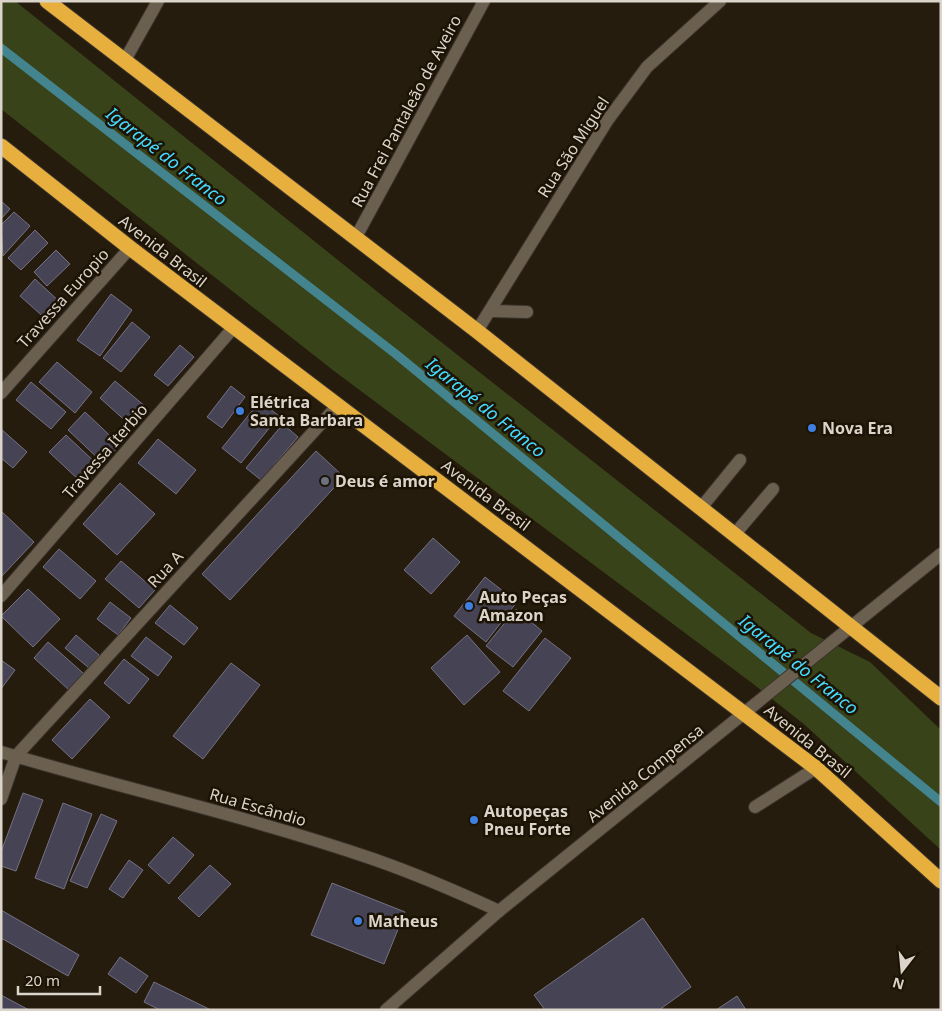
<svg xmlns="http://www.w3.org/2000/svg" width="942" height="1011" font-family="'Noto Sans',sans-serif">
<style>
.green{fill:#39431a}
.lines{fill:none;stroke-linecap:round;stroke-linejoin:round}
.stream{stroke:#43848f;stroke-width:9}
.building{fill:#454354;stroke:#747185}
.lane-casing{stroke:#3b332d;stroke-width:14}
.street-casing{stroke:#3b332d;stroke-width:14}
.secondary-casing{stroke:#3b332d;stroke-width:14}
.highway-casing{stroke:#3b332d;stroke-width:17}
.lane{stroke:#6b604f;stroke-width:12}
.street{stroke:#6b604f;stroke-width:12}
.secondary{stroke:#6b604f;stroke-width:12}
.highway{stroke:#e6af3e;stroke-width:15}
.shop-dot{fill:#3f7fe0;stroke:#1c1305;stroke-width:2}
.worship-dot{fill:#6b7280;stroke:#1c1305;stroke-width:2}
.labels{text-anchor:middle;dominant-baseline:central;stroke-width:5;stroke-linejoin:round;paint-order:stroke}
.street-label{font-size:16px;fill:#dbd4cb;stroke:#1c1305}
.poi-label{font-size:16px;font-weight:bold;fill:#dbd4cb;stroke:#1c1305;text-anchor:start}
.water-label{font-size:18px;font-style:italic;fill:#45dbff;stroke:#1c1305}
</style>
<rect width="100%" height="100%" fill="#251c0d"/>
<path class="green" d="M1,1H15L384,297L811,633L870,662L941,730V850L805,725L752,683L334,371L1,109Z"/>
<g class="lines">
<path class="stream" d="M1,48L397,355L941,802"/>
</g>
<path class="building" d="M1,201L10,209L1,219Z
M14,212L30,226L3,256L1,225Z
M35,230L48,243L21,270L8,258Z
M56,250L70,264L47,286L34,272Z
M35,279L62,304L47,320L20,296Z
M111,294L132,310L100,356L77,340Z
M132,322L150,337L121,372L103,358Z
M180,345L194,357L168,386L154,375Z
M57,362L92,392L75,413L39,382Z
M115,381L146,407L130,425L100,398Z
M31,382L66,412L51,429L16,400Z
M231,386L245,397L222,428L207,417Z
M260,401L279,416L241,463L222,448Z
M85,412L120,445L103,463L68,430Z
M283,424L298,437L261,480L246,468Z
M1,429L27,452L13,468L1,458Z
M66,435L98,465L81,482L49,452Z
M158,439L196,470L176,494L138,463Z
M316,451L344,477L230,600L202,574Z
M120,483L155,514L117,555L83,524Z
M1,511L34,542L1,577Z
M433,538L460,562L431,594L404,570Z
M59,549L96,581L80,599L43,567Z
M121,561L155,590L139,608L105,579Z
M485,577L517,602L486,642L454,616Z
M28,589L60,619L33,647L1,616Z
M110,602L131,618L118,635L97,619Z
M170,605L198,628L184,645L155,623Z
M516,609L542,631L513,667L486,646Z
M76,635L99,655L89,668L65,648Z
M467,635L500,672L464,705L431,668Z
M146,637L172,657L158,676L131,656Z
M545,638L571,658L529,711L503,691Z
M48,642L83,673L69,690L34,658Z
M124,659L149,679L129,704L104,683Z
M1,660L15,670L1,689Z
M231,663L260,685L203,759L173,736Z
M90,699L110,717L72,759L52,740Z
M23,793L43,800L16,871L1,866V852Z
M63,803L92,814L64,889L35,878Z
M101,814L117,821L87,888L70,881Z
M173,837L194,855L169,884L148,865Z
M129,860L143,870L123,898L109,889Z
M210,865L231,884L199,917L178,898Z
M332,883L405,912L384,964L311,935Z
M1,910L79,955L68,976L1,938Z
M643,918L691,987L659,1010H545L534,995Z
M120,957L148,976L136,993L108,974Z
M154,982L211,1010H160L144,1002Z
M1,995L29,1010H1Z
M737,996L746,1010H716Z"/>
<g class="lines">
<g class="lane-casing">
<path id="lane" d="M490,311L527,312
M700,509L740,460
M734,535L773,489
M755,807L816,768"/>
</g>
<g class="street-casing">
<path id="street" d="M125,60L158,1
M356,237L484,1
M477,331L607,121L647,67L720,1
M1,393L130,248
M1,596L234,327
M1,752C125,789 251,817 373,859C416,874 458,892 499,911
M1,799L16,756L338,405"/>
</g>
<g class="secondary-casing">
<path id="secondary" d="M386,1010L499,911L941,554"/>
</g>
<g class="highway-casing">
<path id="highway" d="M47,1L477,331L941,698
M1,146L130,248L816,768L941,881"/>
</g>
<use href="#lane" class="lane"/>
<use href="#street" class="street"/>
<use href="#secondary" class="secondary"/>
<use href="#highway" class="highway"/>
</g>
<g class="shop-dot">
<circle cx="240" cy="411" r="5"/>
<circle cx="812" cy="428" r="5"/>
<circle cx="469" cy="606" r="5"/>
<circle cx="474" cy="820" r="5"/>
<circle cx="358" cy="921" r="5"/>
</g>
<circle class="worship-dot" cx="325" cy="481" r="5"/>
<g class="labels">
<g class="street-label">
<text transform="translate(406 111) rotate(-62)">Rua Frei Pantaleão de Aveiro</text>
<text transform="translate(573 147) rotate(-57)">Rua São Miguel</text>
<text transform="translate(163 251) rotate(38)">Avenida Brasil</text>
<text transform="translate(63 298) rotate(-48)">Travessa Europio</text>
<text transform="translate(105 451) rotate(-49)">Travessa Iterbio</text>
<text transform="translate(486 495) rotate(37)">Avenida Brasil</text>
<text transform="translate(165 569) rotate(-47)">Rua A</text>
<text transform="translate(808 741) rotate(39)">Avenida Brasil</text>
<text transform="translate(645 773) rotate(-39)">Avenida Compensa</text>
<text transform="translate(258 807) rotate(16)">Rua Escândio</text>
</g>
<g class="poi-label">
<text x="250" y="402">Elétrica<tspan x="250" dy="18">Santa Barbara</tspan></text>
<text x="822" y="428">Nova Era</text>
<text x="335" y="481">Deus é amor</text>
<text x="479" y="597">Auto Peças<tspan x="479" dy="18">Amazon</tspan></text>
<text x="484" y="811">Autopeças<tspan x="484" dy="18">Pneu Forte</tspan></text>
<text x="368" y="921">Matheus</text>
</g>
<g class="water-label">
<text transform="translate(167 156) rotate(38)">Igarapé do Franco</text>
<text transform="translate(486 407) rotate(39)">Igarapé do Franco</text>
<text transform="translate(799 664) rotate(39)">Igarapé do Franco</text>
</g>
</g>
<rect width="942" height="1011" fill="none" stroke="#dbd4cb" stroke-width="5"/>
<g transform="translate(902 971) rotate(196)" stroke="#1c1305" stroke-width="4" paint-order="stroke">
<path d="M0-4L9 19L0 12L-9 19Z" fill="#dbd4cb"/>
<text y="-8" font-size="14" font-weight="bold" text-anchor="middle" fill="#dbd4cb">N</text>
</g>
<path d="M18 986v8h82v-8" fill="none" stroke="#dbd4cb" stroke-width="2.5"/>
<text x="25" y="986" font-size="15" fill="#dbd4cb" stroke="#1c1305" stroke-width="4" paint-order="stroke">20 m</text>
</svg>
